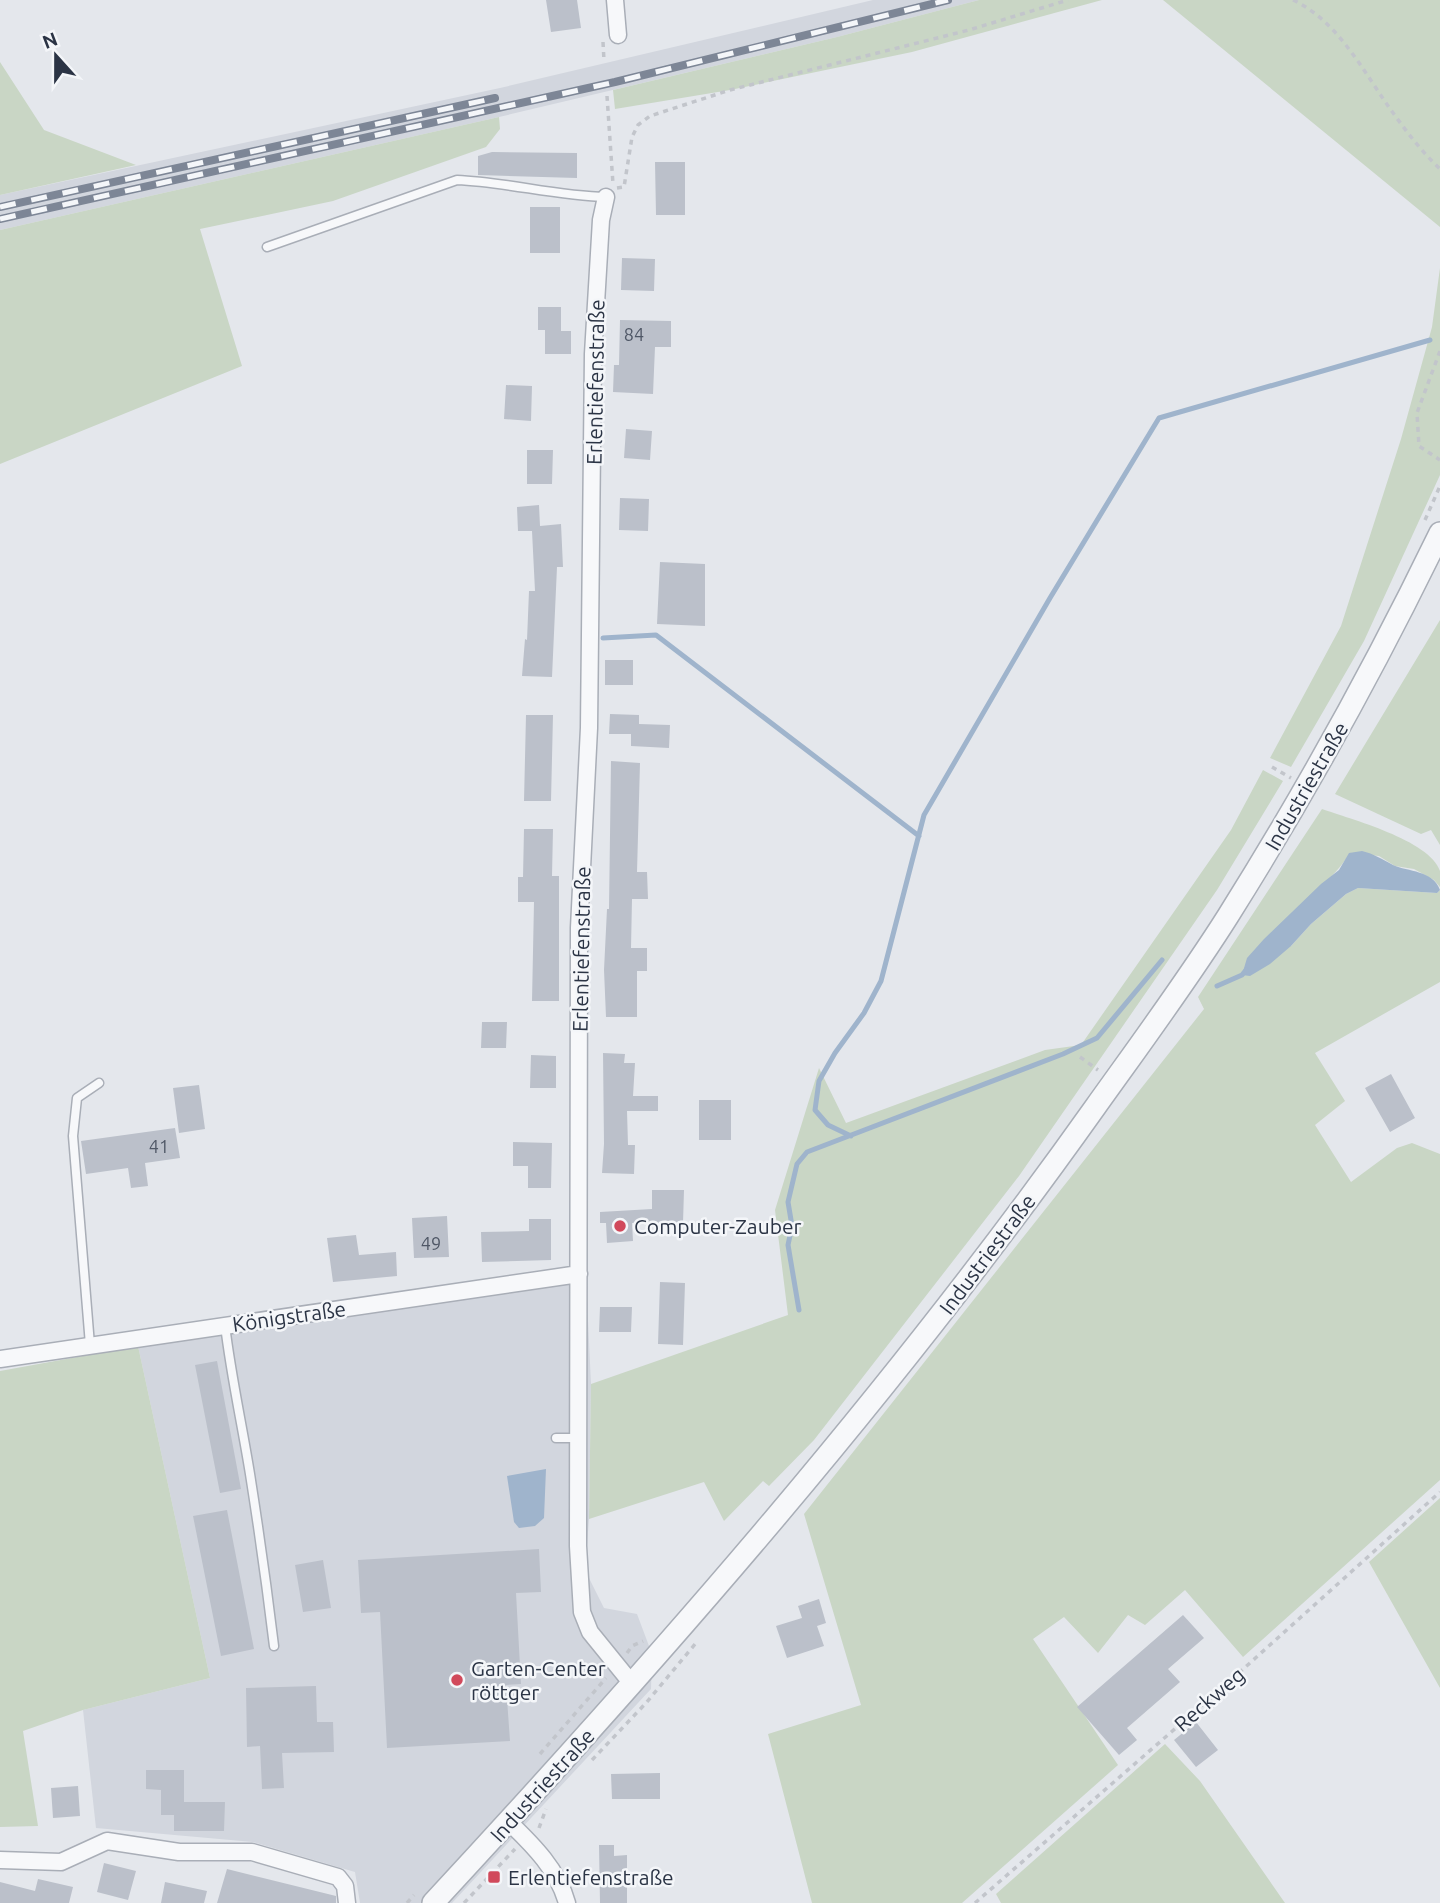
<svg xmlns="http://www.w3.org/2000/svg" width="1440" height="1903" font-family="Ubuntu,sans-serif">
<style>
.built{fill:#d2d6de}
.green{fill:#c9d6c5}
.water{fill:#9fb4cc}
.lines{fill:none;stroke-linecap:round;stroke-linejoin:round}
.stream{stroke:#9fb4cc;stroke-width:5}
.building{fill:#bbc0ca}
.service-casing{stroke:#a9aeb7;stroke-width:11}
.minor-casing{stroke:#a9aeb7;stroke-width:19}
.tertiary-casing{stroke:#a9aeb7;stroke-width:24}
.path{stroke:#c2c5cb;stroke-width:3.5;stroke-dasharray:5 5;stroke-linecap:butt}
.service{stroke:#f7f8fa;stroke-width:8}
.minor{stroke:#f7f8fa;stroke-width:16}
.tertiary{stroke:#f7f8fa;stroke-width:21}
.rail-casing{stroke:#7d8696;stroke-width:8}
.rail{stroke:#f4f6f9;stroke-width:5;stroke-dasharray:16;stroke-linecap:butt}
.poi-dot{fill:#d1495b;stroke:#f4f6f9;stroke-width:2.5}
.labels{text-anchor:middle;dominant-baseline:central;stroke-width:5;stroke-linejoin:round;paint-order:stroke}
.number-label{font-size:18px;fill:#4f5766}
.street-label{font-size:21px;fill:#2b3445;stroke:#f4f6f9}
.poi-label{font-size:21px;fill:#2b3445;stroke:#f4f6f9;text-anchor:start}
</style>
<rect width="100%" height="100%" fill="#e4e7ec"/>
<path class="built" d="M873,0H979L837,37L499,117L0,230V195L500,88Z
M586,1279L591,1384L589,1519L585,1570L604,1608L637,1614L652,1654L651,1689L452,1903H360L355,1872L253,1842L96,1828L83,1710L210,1678L138,1346L261,1324Z"/>
<path class="green" d="M979,0H1102L912,52L730,90L615,109L613,90L837,37Z
M1163,0H1440V227Z
M0,62L44,130L136,165L0,195Z
M499,117L500,129L486,147L333,201L200,229L242,366L0,464V230Z
M1440,268V475L1364,641L1291,767L1270,758L1341,626L1401,439L1432,327Z
M1440,620V845L1431,830L1421,834L1335,794Z
M1263,770L1283,781L1217,890L1019,1176L814,1440L769,1486L763,1481L724,1521L704,1482L589,1519L591,1384L788,1315L775,1210L819,1068L846,1123L1045,1050L1081,1045L1231,830Z
M1322,809C1350,819 1430,840 1440,871C1440,875 1440,882 1440,887L1434,880L1414,869L1395,866L1379,856L1350,853C1333,880 1305,899 1284,922L1291,946L1311,924L1346,894L1358,888L1437,893L1440,890V982L1315,1053L1345,1101L1315,1125L1351,1182L1397,1148L1412,1143L1440,1154V1480L1243,1657L1185,1590L1145,1625L1128,1615L1098,1653L1064,1617L1033,1639L1118,1765L962,1903H812L768,1734L861,1705L804,1514L1204,1009L1198,997Z
M138,1346L210,1678L83,1710L23,1731L38,1826L0,1827V1371Z
M1440,1498V1688L1369,1562Z
M1165,1744L1200,1781L1285,1903H1001L996,1894Z"/>
<path class="water" d="M1362,851C1374,854 1382,859 1393,865C1408,872 1433,870 1440,890L1437,893L1358,888L1346,894L1311,924L1291,946L1270,964L1250,976L1242,975L1247,958L1264,939L1321,884L1339,870L1349,853Z
M546,1469L544,1518L535,1526L519,1528L514,1522L507,1476Z"/>
<g class="lines">
<path class="stream" d="M603,638L656,635L919,836
M1217,986L1242,975L1246,970
M851,1136L828,1125L815,1110L819,1081L835,1053L864,1013L881,981L924,815L1050,598L1159,418L1430,340
M799,1310L788,1245L792,1226L788,1202L797,1164L807,1152L1063,1054L1097,1038L1162,960"/>
</g>
<path class="building" d="M546,0H577L581,28L551,32Z
M492,152L577,153V178L478,175V156Z
M655,162H685V215H656Z
M530,207H560V253H530Z
M622,258L655,259L654,291L621,290Z
M538,307H561V331H571V354H545V330H538Z
M620,320L671,321V347H655L653,394L613,392L614,365H619Z
M506,385L532,386L531,421L504,419Z
M626,429L652,431L650,460L624,458Z
M527,450H553L552,484H527Z
M620,498L649,499L648,531L619,530Z
M539,505L540,526L561,524L563,567H557L552,677L522,676L525,639L527,640L529,591H535L532,531H518L517,507Z
M660,562L705,564V626L657,624Z
M605,660H633V685H605Z
M610,714L639,715V724L670,725L669,748L631,746V734H609Z
M526,715H553L551,801H524Z
M611,761L640,763L637,872H647L648,899H632L631,948H647V971H637V1017H606L604,970L607,909H609Z
M524,829H553L552,876H559V1001H532L534,902H518V877H523Z
M482,1022H507L506,1048H481Z
M603,1053L625,1054L624,1063H635L633,1096H658V1111H627L628,1145H635L634,1174L602,1173L604,1144Z
M531,1055L556,1056V1088H530Z
M1391,1074L1415,1118L1390,1132L1365,1088Z
M199,1085L205,1129L179,1133L173,1088Z
M699,1100H731V1140H699Z
M175,1128L180,1158L145,1163L148,1186L131,1188L128,1168L86,1174L81,1141Z
M513,1142L552,1143L551,1188H528V1166H513Z
M652,1190H684L683,1223H632L633,1241L607,1243L606,1223H600V1212L652,1209Z
M447,1216L449,1257L414,1258L412,1218Z
M529,1219H551V1260L482,1262L481,1232L529,1231Z
M356,1235L359,1255L396,1252L397,1276L333,1282L327,1238Z
M660,1282L685,1283L683,1345L658,1344Z
M600,1307H632L631,1332H599Z
M217,1361L241,1489L220,1493L195,1365Z
M227,1510L254,1649L221,1656L193,1516Z
M539,1549L541,1592L516,1593L521,1684L506,1685L510,1741L387,1748L380,1612L361,1613L358,1560Z
M323,1560L331,1608L303,1612L295,1565Z
M819,1599L826,1623L817,1626L824,1646L787,1658L776,1626L802,1618L798,1606Z
M1183,1615L1204,1638L1168,1669L1180,1682L1127,1728L1137,1740L1119,1755L1077,1707Z
M316,1686L317,1722H333L334,1752L282,1753L284,1788L262,1789L260,1746L247,1747L246,1688Z
M1196,1722L1218,1750L1196,1767L1174,1740Z
M146,1770H184V1802H225L224,1831H174V1815H161V1790L146,1789Z
M660,1773V1799H612L611,1774Z
M78,1786L80,1816L53,1818L51,1788Z
M599,1845H614V1856L627,1855V1903H600Z
M104,1863L136,1871L128,1900L97,1892Z
M227,1869L336,1896V1903H217Z
M38,1879L73,1887L69,1903H0V1882L35,1891Z
M165,1882L207,1891L204,1903H161Z"/>
<g class="lines">
<g class="service-casing">
<path id="service" d="M267,247L457,180C507,182 556,196 606,197
M225,1325C231,1376 242,1424 250,1474C259,1531 267,1588 274,1646
M90,1345L73,1136L77,1098L99,1083
M556,1438H578"/>
</g>
<g class="minor-casing">
<path id="minor" d="M615,0L618,35
M606,197L601,220L593,354L589,728L579,928L578,1546L582,1612L590,1632L633,1685
M0,1359L579,1274
M509,1822C533,1845 558,1870 567,1903
M0,1860L61,1862L107,1841L179,1852H252L338,1877L345,1886L347,1903"/>
</g>
<g class="tertiary-casing">
<path id="tertiary" d="M433,1903C668,1649 896,1388 1096,1106C1141,1043 1187,981 1228,916C1306,792 1376,665 1440,533"/>
</g>
<path class="path" d="M1293,0C1338,21 1363,71 1391,110C1406,131 1421,151 1440,169
M603,42L604,61
M607,96L613,184
M617,188L624,187L632,137L638,125L650,116L730,90L969,30L1068,0
M1440,351L1417,413L1419,446L1440,460
M1425,520L1440,486
M1272,767L1291,778
M1080,1057L1098,1070
M627,1653L632,1646L643,1641
M540,1754L606,1678
M592,1760L646,1703L696,1643
M539,1828L546,1809
M407,1903L414,1895
M464,1903L515,1849
M975,1903L1231,1680L1440,1492"/>
<use href="#service" class="service"/>
<use href="#minor" class="minor"/>
<use href="#tertiary" class="tertiary"/>
<g class="rail-casing">
<path id="rail" d="M0,207L495,98
M0,219L615,82L948,0"/>
</g>
<use href="#rail" class="rail"/>
</g>
<g class="poi-dot">
<circle cx="620" cy="1226" r="7"/>
<circle cx="457" cy="1680" r="7"/>
<rect x="487" y="1870" width="14" height="14" rx="3.5"/>
</g>
<g class="labels">
<g class="number-label">
<text x="634" y="334">84</text>
<text x="159" y="1146">41</text>
<text x="431" y="1243">49</text>
</g>
<g class="street-label">
<text transform="translate(595 382) rotate(-89)">Erlentiefenstraße</text>
<text transform="translate(1306 786) rotate(-60)">Industriestraße</text>
<text transform="translate(581 949) rotate(-89)">Erlentiefenstraße</text>
<text transform="translate(987 1254) rotate(-53)">Industriestraße</text>
<text transform="translate(289 1316) rotate(-8)">Königstraße</text>
<text transform="translate(1209 1699) rotate(-41)">Reckweg</text>
<text transform="translate(542 1785) rotate(-48)">Industriestraße</text>
</g>
<g class="poi-label">
<text x="634" y="1226">Computer-Zauber</text>
<text x="471" y="1668">Garten-Center<tspan x="471" dy="24">röttger</tspan></text>
<text x="508" y="1877">Erlentiefenstraße</text>
</g>
</g>
<g transform="translate(56 56) rotate(339)" stroke="#f4f6f9" stroke-width="5" paint-order="stroke">
<path d="M0-5L12 26L0 18L-12 26Z" fill="#2b3445"/>
<text y="-10" font-size="19" font-weight="bold" text-anchor="middle" fill="#2b3445">N</text>
</g>
</svg>
